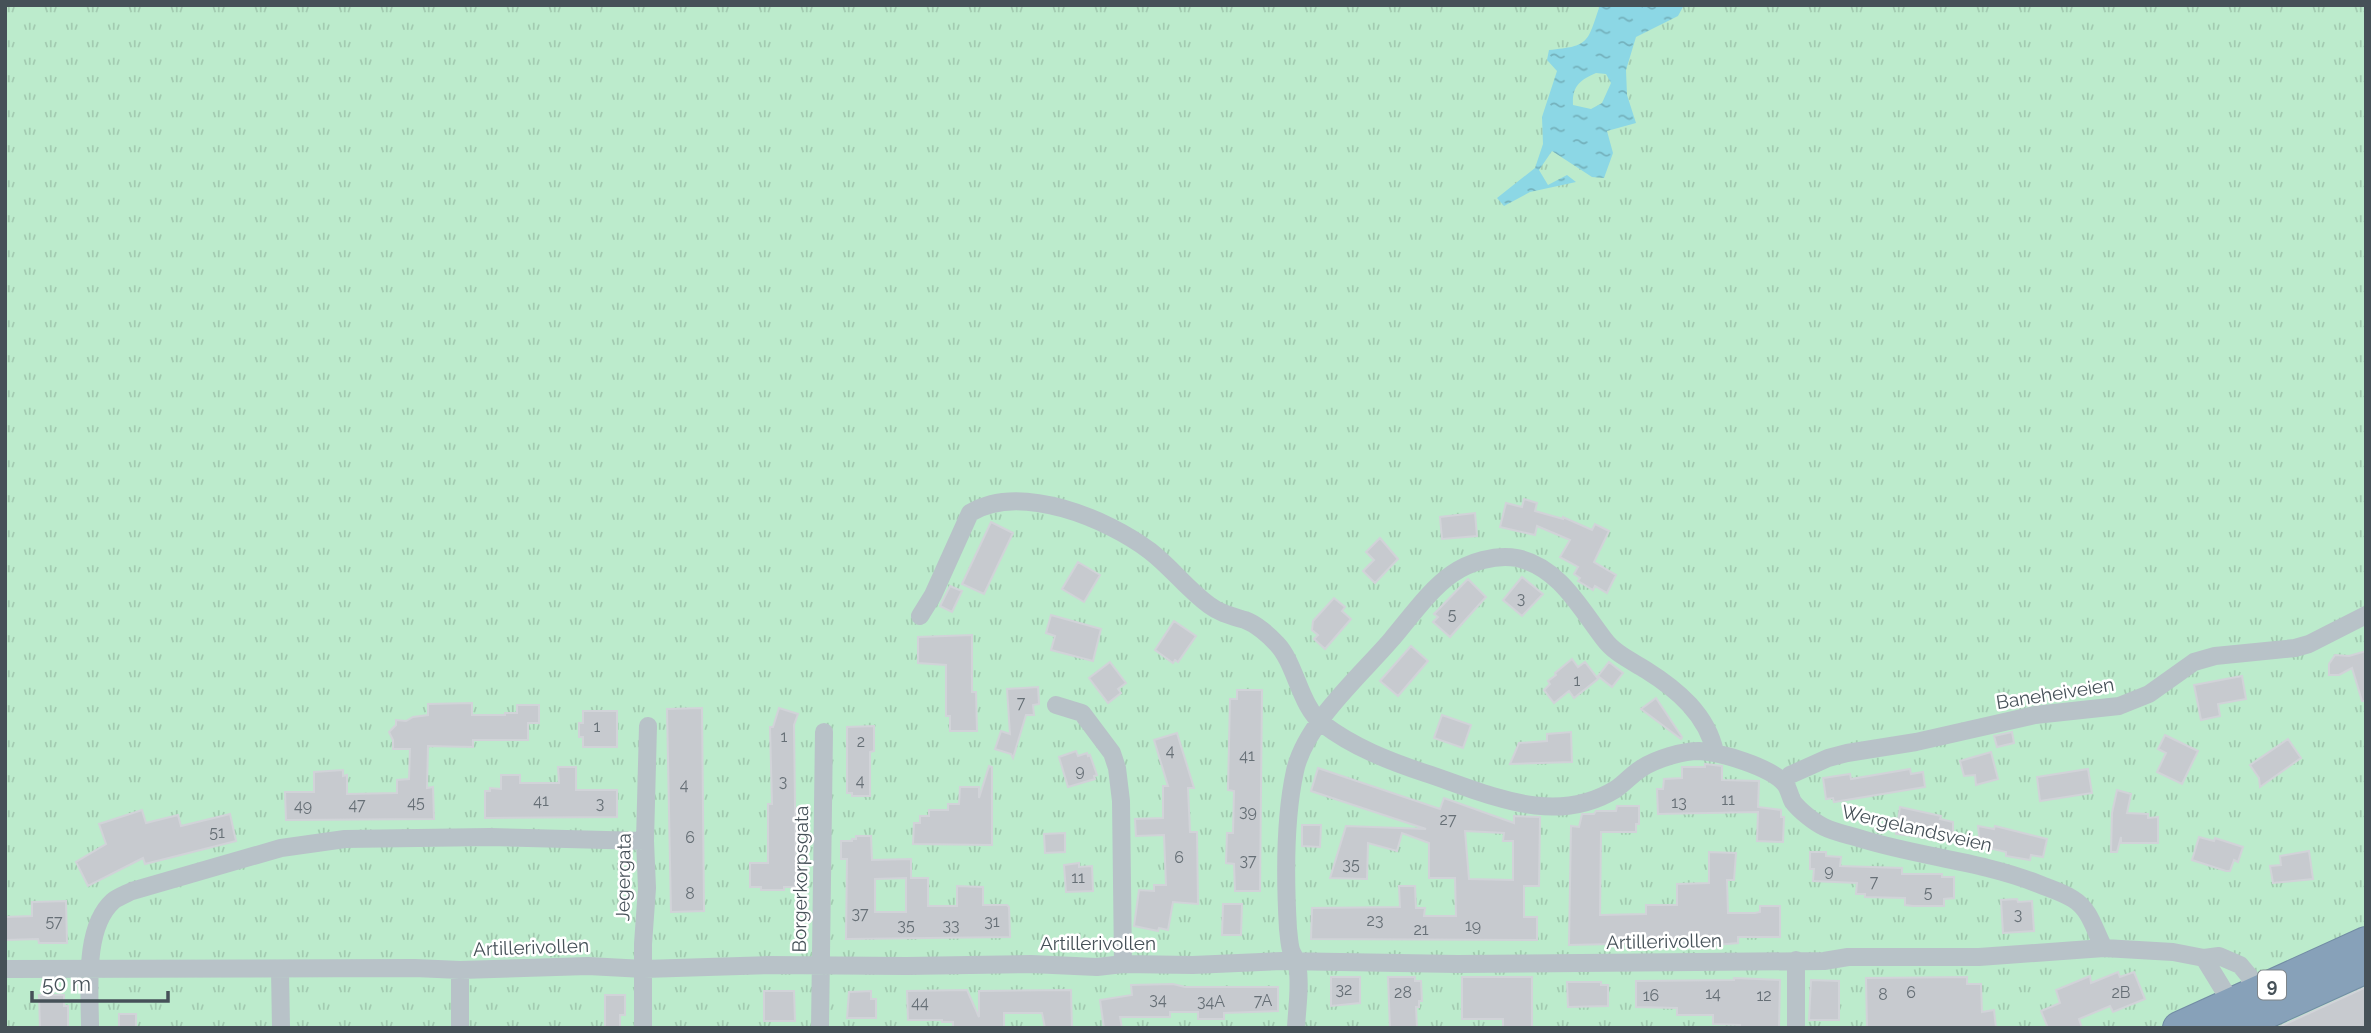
<svg xmlns="http://www.w3.org/2000/svg" width="2371" height="1033" font-family="Raleway,sans-serif">
<style>
.park{fill:url(#park-tufts)}
.water{fill:url(#water-ripples);fill-rule:evenodd}
.building{fill:#c7cacf;stroke:#d1d3d8;stroke-width:2;fill-rule:evenodd}
.lines{fill:none;stroke-linecap:round;stroke-linejoin:round}
.highway-casing{stroke:#728ca4;stroke-width:34}
.street{stroke:#b8c2c8;stroke-width:18}
.highway{stroke:#87a1b9;stroke-width:32}
.labels{text-anchor:middle;dominant-baseline:central;stroke-width:5;stroke-linejoin:round;paint-order:stroke}
.number-label{font-size:16px;fill:#666f76}
.shield{fill:#fff;stroke:#7e858a;stroke-width:2}
.shield-label{font-size:18px;font-weight:bold;fill:#465158}
.street-label{font-size:19px;fill:#465158;stroke:#fff}
</style>
<defs>
<pattern id="park-tufts" width="24" height="20" patternUnits="userSpaceOnUse" patternTransform="scale(1.75)"><rect width="24" height="20" fill="#bcebcc"/><path d="M3 7l-1-3M5 7V3M7 7l1-3M15 17l-1-3M17 17v-4M19 17l1-3" fill="none" stroke="#a3cbb1"/></pattern>
<pattern id="water-ripples" width="26" height="14" patternUnits="userSpaceOnUse" patternTransform="scale(1.75)"><rect width="26" height="14" fill="#8cd7e5"/><path d="M2 4q2-2 4 0t4 0M15 11q2-2 4 0t4 0" fill="none" stroke="#74b1bc"/></pattern>
</defs>
<rect width="100%" height="100%" fill="#efeced"/>
<path class="park" d="M5,5H2366V1028H5Z"/>
<path class="water" d="M1600,5H1684L1678,16L1636,37L1626,70L1627,95L1636,123L1607,131L1613,153L1604,178L1592,177L1552,151L1539,170L1548,185L1567,175L1576,182L1530,192L1504,206L1497,198L1535,168L1543,144L1542,117L1557,71L1547,60L1549,50C1590,46 1587,43 1600,5ZM1596,73L1606,74L1611,83L1602,103L1591,109L1573,105C1572,86 1580,80 1596,73Z"/>
<path class="building" d="M1524,499L1537,503L1535,511L1563,519V517L1592,530L1595,524L1609,531L1594,562L1616,575L1607,593L1595,586L1593,590L1578,581L1580,578L1574,574L1578,567L1560,557L1570,540L1537,526L1535,535L1500,527L1506,503L1522,507Z
M1475,513L1477,536L1442,539L1440,517Z
M991,522L1013,533L984,594L962,584Z
M1380,538L1398,559L1375,583L1363,571L1374,560L1366,552Z
M1078,562L1100,575L1084,602L1062,589Z
M1522,577L1543,594L1522,616L1503,600Z
M1468,579L1486,597L1450,637L1433,622L1438,617L1434,614Z
M950,586L962,591L952,612L940,606Z
M1334,598L1345,607L1342,611L1351,619L1325,649L1314,639L1318,635L1312,630L1313,621Z
M1051,615L1101,629L1093,661L1051,650L1055,636L1046,633Z
M1174,621L1196,636L1178,662L1175,660L1173,663L1155,650Z
M972,635V692H976L977,731H950V716H946V665L918,663V637Z
M1411,646L1428,661L1398,696L1380,681Z
M2366,651V701H2362L2352,668L2339,675H2329V664L2335,655L2349,656Z
M1572,659L1578,667L1585,662L1598,679L1574,698L1569,691L1554,703L1544,690L1550,684L1548,681L1556,675L1555,673Z
M1110,662L1126,683L1118,689L1121,693L1108,703L1089,678Z
M1609,662L1623,673L1612,687L1598,676Z
M2242,676L2246,699L2218,704L2220,716L2201,720L2194,685Z
M1038,687L1039,704L1033,705L1034,715H1026L1013,758L1011,754L995,749L1001,731L1010,734L1007,689Z
M1237,690H1262L1260,891H1235L1234,864L1226,863L1227,833H1233L1234,791L1228,790L1230,699H1237Z
M1656,698L1682,737L1681,739L1641,709Z
M472,703V715H505V713H517V705H539V723H528V740H473V747L428,746L427,788L433,787L434,819L286,820L285,792H314V772L343,770V776L347,775V794L397,793V780L409,779L410,749H393V740L389,732L396,725V720L406,721L413,717L428,715V704Z
M702,708L704,911L671,912L667,709Z
M779,708L798,714L794,725L796,887H784V890H761V887H750V863H768V804H772L770,727H773Z
M583,711H617V747H583V737H579V723H583Z
M1442,715L1471,725L1463,748L1434,738Z
M874,726V751L870,752V796H852V793H847V727Z
M1571,732L1572,762L1510,764L1519,743L1547,741V734Z
M2012,732L2014,743L1997,747L1994,736Z
M1177,733L1194,788H1188L1190,832H1197L1198,904L1173,902L1168,930L1159,928L1158,931L1134,926L1139,890L1154,891V885H1166L1164,835L1136,836L1135,819L1163,818V786H1168L1154,740Z
M2165,735L2198,751L2182,784L2157,772L2166,753L2158,749Z
M2288,739L2301,758L2260,787L2259,778L2250,765Z
M1076,751L1078,756L1087,753L1088,756L1090,755L1097,775L1094,776L1095,779L1068,787L1059,757Z
M1991,752L1998,779L1976,785L1975,775L1964,776L1960,761Z
M1705,764L1722,766V780L1759,781L1758,807L1781,810V817H1784L1783,842L1757,841L1758,812L1658,814L1657,789H1663L1664,779L1682,778V767H1705Z
M989,766L992,767V845L913,844L914,823H920V816H929V810H948V804H959L960,787H979V798Z
M558,767H576V790H617V817L485,818V791H490V788L501,789V775H520V783H559Z
M1318,768L1440,809L1444,798L1514,823V816L1540,817L1539,886H1524V917H1537V940L1311,939L1312,908L1400,907L1399,886H1415L1416,908H1425L1424,916H1456L1455,878H1429V843L1402,833L1397,851L1368,843L1367,879L1330,878L1346,826L1426,829L1311,791ZM1465,831L1504,833L1503,841H1513V880L1469,879Z
M1910,769L1911,774L1923,772L1925,787L1834,802L1833,798L1826,799L1823,778L1850,774L1851,779Z
M2088,769L2092,793L2040,801L2037,777Z
M2117,790L2131,794L2127,813L2148,814V818L2158,817V843H2121V837L2117,852H2111L2112,813Z
M1617,806H1639V824H1636V832H1601L1600,915L1646,914V905H1677V884L1709,883V852L1736,853L1734,880H1727L1728,913H1755L1760,912V906H1780V937H1738V943L1716,945H1701V942L1569,945L1571,826L1579,827L1582,814H1594L1596,811H1616Z
M1900,807L1941,816L1940,819L1953,822V841L1896,834Z
M142,810L146,823L178,815L181,826L230,814L236,841L145,864L143,858L88,886L76,862L106,844L99,824Z
M1302,825H1321L1320,847L1302,846Z
M1978,826L1994,829L1995,826L2047,839L2043,857L2031,855L2030,860L2006,856V852L1980,846Z
M1065,833V852L1045,853L1044,834Z
M856,836H871L872,860L911,859V878H928V906H957V886L983,887V905H1007L1009,907L1010,937L846,939L847,859H841V841H852V839H856ZM906,878V912H875V879Z
M2199,837L2214,841L2215,838L2243,847L2238,862L2234,860L2230,871H2226L2192,860Z
M2309,851L2313,879L2273,883L2270,866L2281,865L2280,856Z
M1810,852H1826V856L1841,857L1840,866L1902,868V874H1942V877H1954V898L1944,899V906H1913L1905,905V898L1865,897V894H1856L1857,883L1813,881L1814,869H1810Z
M1079,863V867L1092,866L1093,891L1066,892L1064,865Z
M2017,899L2018,902L2032,901L2034,931L2003,933L2001,900Z
M66,901L67,943H39L38,939L5,940V917L32,916V902Z
M1223,904H1242L1241,935H1222Z
M2118,972L2120,977L2134,972L2145,999L2113,1012L2110,1006L2079,1019L2082,1028H2048L2041,1011L2060,1003L2056,990L2090,976L2091,983Z
M1331,977H1360V1003L1331,1006Z
M1388,977H1415V981H1421L1422,1001H1419V1007H1416L1417,1028H1390Z
M1462,977H1532V1028H1503V1019H1462Z
M1967,977V984H1981L1982,1012L1994,1010L1996,1028H1867L1866,978Z
M1734,978L1780,980L1779,1028H1740V1025L1713,1024V1015H1677V1008L1636,1007V981L1734,980Z
M1811,980L1839,981V1020H1809Z
M1567,982H1601V985H1608V1006L1568,1007Z
M1173,984L1185,987H1278V1011L1224,1013V1019H1198V1012H1170V1017H1120L1122,1028H1104L1100,1000L1132,995L1131,985Z
M2366,987V1028H2277Z
M967,990L979,1017V991L1071,990L1072,1028H1045L1042,1013H1004V1028H953V1022H942V1020H908L907,991Z
M764,991H794L795,1021H764Z
M871,991V999H876V1018H847L849,992Z
M39,995H64V1006H68V1028H40Z
M605,995H625V1015H620V1028H605Z
M119,1014H136V1028H119Z"/>
<g class="lines">
<g class="highway-casing">
<path id="highway" d="M2179,1028L2366,943
M2232,1028L2366,967"/>
</g>
<path class="street" d="M920,616L933,595L970,513C1020,482 1108,519 1150,551C1171,567 1187,589 1209,605C1221,614 1232,616 1245,620C1256,624 1269,635 1277,644C1296,664 1300,707 1323,724C1353,747 1389,761 1425,773C1487,793 1553,828 1616,789C1625,783 1632,774 1642,768C1656,759 1682,751 1699,751C1720,752 1771,767 1785,784C1789,789 1790,797 1793,802C1800,811 1814,822 1824,827C1836,833 1850,835 1862,839C1920,857 1980,861 2036,883C2048,888 2062,892 2073,899C2091,910 2094,930 2104,948L2173,952L2204,958L2219,956L2240,965L2250,977V1001
M1056,705L1082,713L1112,753L1117,768L1121,801L1123,964
M1785,784L1790,775L1828,758L1847,753L1916,742L2035,715L2119,706L2149,694L2194,662L2215,656L2295,648L2309,644L2366,615
M2204,958L2226,994L2237,1007
M1796,960V1028
M5,969L415,968L460,970L588,966L644,969L769,965L906,966L1031,964L1097,967L1123,964L1193,965L1282,961L1457,964L1824,961L1848,957H1979L2104,948
M280,970L281,1028
M90,1028C90,991 83,928 113,901C118,897 126,894 132,891L281,848L345,839L490,837L645,841
M460,1028V970
M643,1028V944L647,888L645,841L648,726
M820,1028L824,732
M1296,1028C1297,1007 1301,984 1297,964C1296,959 1293,955 1291,950C1289,943 1289,936 1288,929C1285,878 1284,821 1295,771C1305,724 1360,676 1391,640C1409,619 1430,589 1452,574C1469,562 1496,554 1517,558C1559,567 1580,608 1604,639C1614,653 1632,661 1646,670C1678,690 1707,715 1715,752"/>
<use href="#highway" class="highway"/>
</g>
<g class="labels">
<g class="number-label">
<text x="1521" y="598">3</text>
<text x="1452" y="614">5</text>
<text x="1577" y="680">1</text>
<text x="1021" y="702">7</text>
<text x="597" y="726">1</text>
<text x="784" y="736">1</text>
<text x="861" y="741">2</text>
<text x="1170" y="750">4</text>
<text x="1247" y="755">41</text>
<text x="1080" y="770">9</text>
<text x="860" y="780">4</text>
<text x="783" y="781">3</text>
<text x="684" y="784">4</text>
<text x="1728" y="799">11</text>
<text x="541" y="800">41</text>
<text x="416" y="802">45</text>
<text x="1679" y="802">13</text>
<text x="600" y="803">3</text>
<text x="357" y="804">47</text>
<text x="303" y="805">49</text>
<text x="1248" y="811">39</text>
<text x="1448" y="819">27</text>
<text x="217" y="832">51</text>
<text x="690" y="837">6</text>
<text x="1179" y="857">6</text>
<text x="1248" y="860">37</text>
<text x="1351" y="864">35</text>
<text x="1829" y="870">9</text>
<text x="1078" y="877">11</text>
<text x="1874" y="881">7</text>
<text x="1928" y="892">5</text>
<text x="690" y="893">8</text>
<text x="860" y="913">37</text>
<text x="2018" y="914">3</text>
<text x="1375" y="920">23</text>
<text x="54" y="921">57</text>
<text x="992" y="921">31</text>
<text x="906" y="925">35</text>
<text x="951" y="925">33</text>
<text x="1473" y="925">19</text>
<text x="1421" y="929">21</text>
<text x="1344" y="989">32</text>
<text x="1403" y="992">28</text>
<text x="1911" y="992">6</text>
<text x="2121" y="992">2B</text>
<text x="1713" y="993">14</text>
<text x="1883" y="994">8</text>
<text x="1651" y="995">16</text>
<text x="1764" y="995">12</text>
<text x="1158" y="999">34</text>
<text x="1263" y="1000">7A</text>
<text x="1211" y="1001">34A</text>
<text x="920" y="1002">44</text>
</g>
<rect class="shield" x="2258" y="970.5" width="28" height="29" rx="5"/>
<g class="shield-label">
<text x="2272" y="985">9</text>
</g>
<g class="street-label">
<text transform="translate(2055 693) rotate(-9)">Baneheiveien</text>
<text transform="translate(1917 828) rotate(13)">Wergelandsveien</text>
<text transform="translate(623 877) rotate(-89)">Jegergata</text>
<text transform="translate(800 879) rotate(-89)">Borgerkorpsgata</text>
<text transform="translate(1664 941) rotate(-1)">Artillerivollen</text>
<text x="1098" y="943">Artillerivollen</text>
<text transform="translate(531 947) rotate(-2)">Artillerivollen</text>
</g>
</g>
<rect width="2371" height="1033" fill="none" stroke="#465158" stroke-width="14"/>
<path d="M32 991v10h136v-10" fill="none" stroke="#465158" stroke-width="3.5"/>
<text x="42" y="991" font-size="21" fill="#465158" stroke="#ffffff" stroke-width="5" paint-order="stroke">50 m</text>
</svg>
